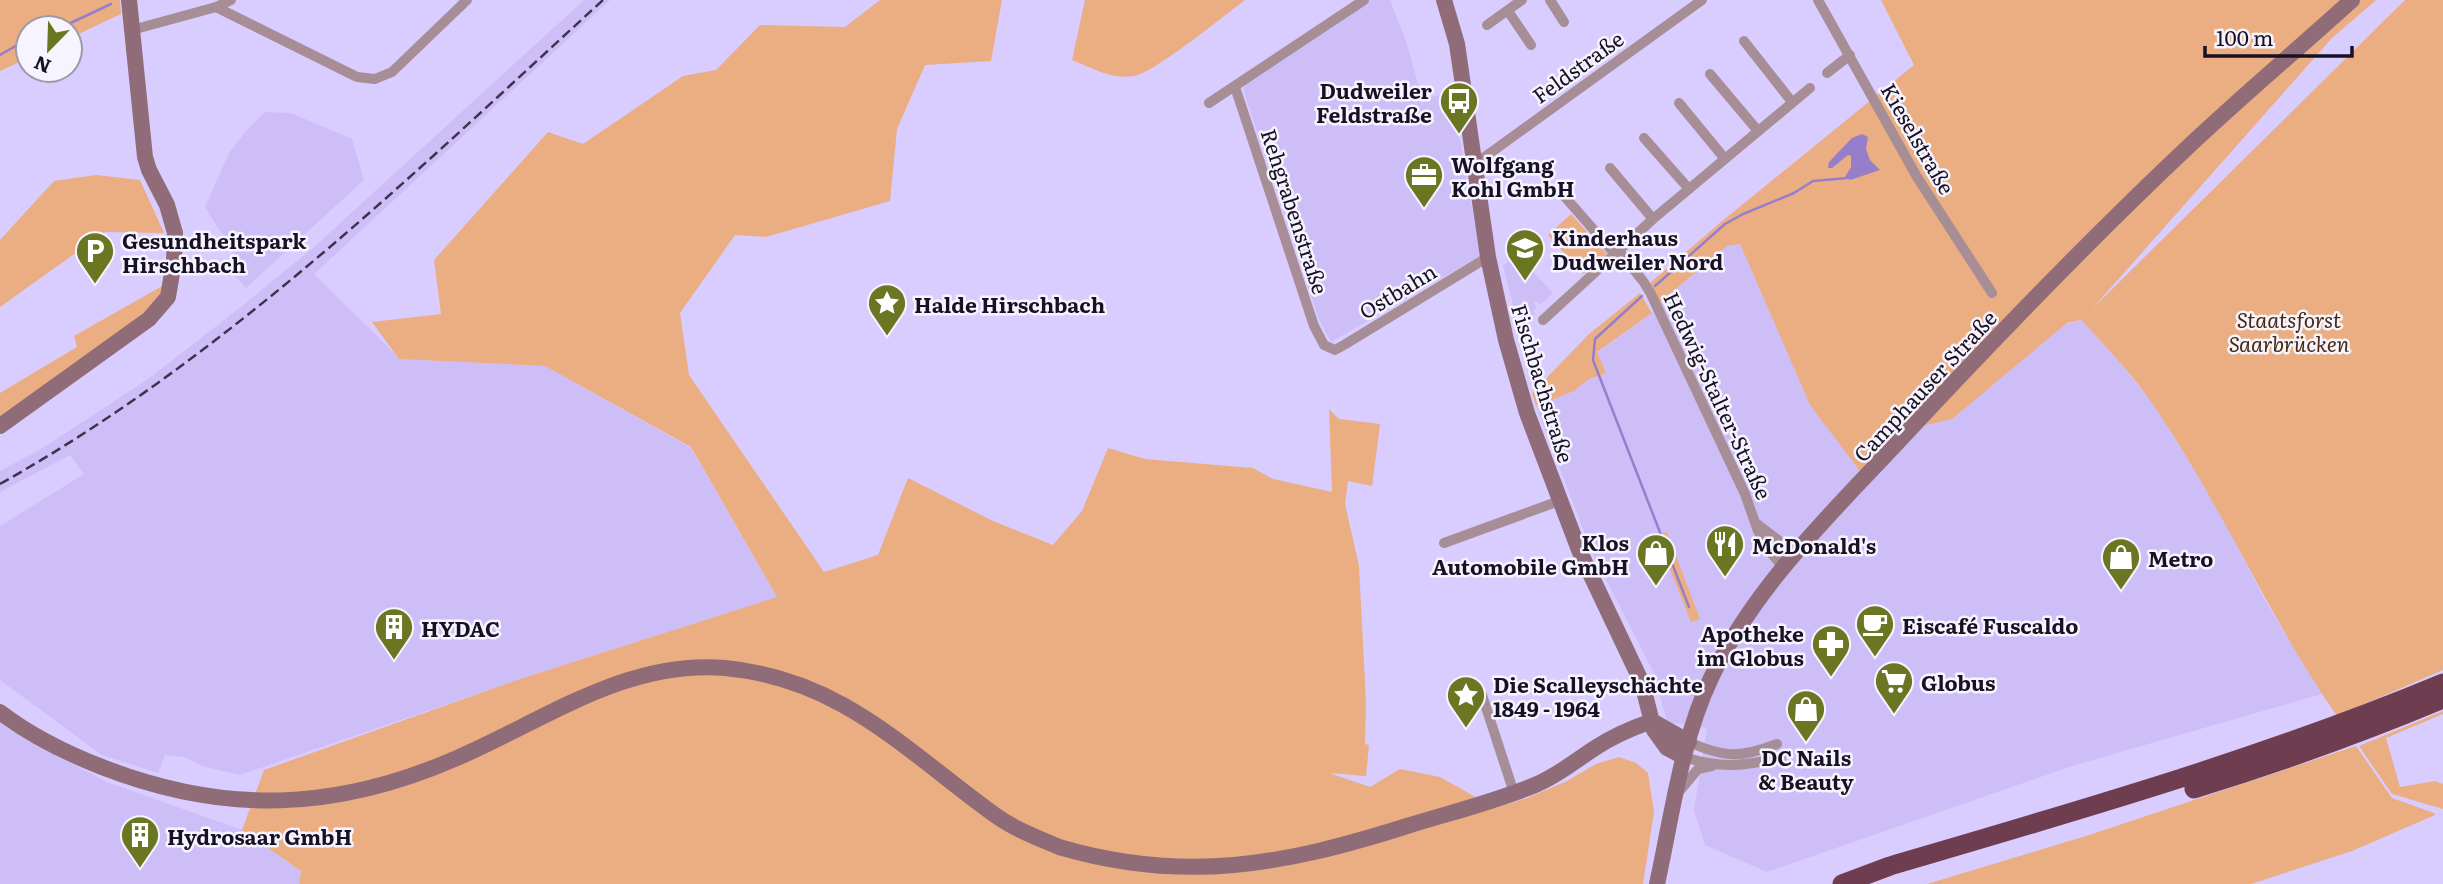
<svg xmlns="http://www.w3.org/2000/svg" width="2443" height="884" font-family="Literata,serif">
<style>
.built{fill:#cebef7}
.green{fill:#eaae82}
.water{fill:#967ecb}
.lines{fill:none;stroke-linecap:round;stroke-linejoin:round}
.stream{stroke:#967ecb;stroke-width:2.5}
.street{stroke:#a78e96;stroke-width:10}
.secondary{stroke:#906c78;stroke-width:16}
.highway{stroke:#6e3e50;stroke-width:19}
.rail{stroke:#3b344c;stroke-width:2.5;stroke-dasharray:10 5;stroke-linecap:butt}
.labels{text-anchor:middle;dominant-baseline:central;stroke-width:5;stroke-linejoin:round;paint-order:stroke}
.street-label{font-size:21px;fill:#171123;stroke:#f6f4fe}
.poi-label{font-size:21px;font-weight:bold;fill:#171123;stroke:#f6f4fe;text-anchor:start}
.park-label{font-size:21px;font-style:italic;fill:#492b13;stroke:#f6f4fe}
</style>
<rect width="100%" height="100%" fill="#d9ccff"/>
<path class="built" d="M584,0H610L314,274L400,359L545,366L691,448L777,597L520,679L240,775L205,767L184,757L165,755L158,773L102,755L0,680V526L84,474L70,455L0,492V471L46,446L148,379L232,314L314,247Z
M1362,0H1390L1406,41L1422,99L1452,92L1480,256L1331,342L1318,317L1245,95L1241,77Z
M265,112L291,113L352,139L364,180L246,288L230,270L239,262L205,207L229,153L246,131Z
M1740,244L1810,405L2081,320L2117,359L2156,408L2211,497L2267,604L2322,694L2072,766L1767,872L1705,845L1694,811L1707,728L1667,722L1654,673L1592,552L1536,406L1574,391L1589,379L1606,373L1597,353L1652,313L1660,302L1727,246Z
M1514,257L1519,263L1522,260L1553,293L1540,305L1536,301L1534,303L1537,307L1533,311L1536,314L1514,319L1510,305L1513,304L1503,266Z
M0,718L51,753L107,782L242,830L301,871L299,884H0Z"/>
<path class="green" d="M0,0H120L121,14L70,38V28H28V58L0,71Z
M880,0H1002L991,61L925,65L897,129L890,201L766,237L735,235L680,313L689,375L824,572L878,555L908,478L993,521L1053,545L1082,511L1108,448L1145,459L1253,468L1273,479L1332,492L1329,409L1339,419L1380,424L1372,486L1348,481L1345,504L1359,566L1366,702L1365,744L1369,745L1366,776L1329,773L1370,787L1400,769L1440,777L1495,808L1527,798L1565,782L1596,764L1619,757L1636,763L1648,773L1654,812L1643,884H299L301,871L242,830L264,770L520,679L777,597L691,447L545,366L399,359L372,322L441,314L434,260L548,132L583,144L683,76L716,70L760,25L845,27Z
M1085,0H1245C1225,15 1154,73 1134,76C1112,80 1092,68 1072,60Z
M1881,0H2376L2332,38L2092,309L2405,0H2443V670L2337,716C2269,618 2223,508 2156,409C2135,377 2107,348 2081,320L2067,323L1952,419L1904,430L1860,471L1810,405L1740,244L1727,246L1660,302L1650,283L1721,222L1914,65Z
M96,175L140,180L164,233L105,232L0,307V240L54,181Z
M1571,214L1607,254L1583,274L1548,235Z
M164,285L163,296L145,317L0,420V393L77,347L74,336Z
M1640,293L1652,313L1597,352L1606,373L1589,379L1574,391L1536,406L1532,393L1589,334Z
M1667,532L1700,619L1691,622L1656,535Z
M2443,711V714L2386,738L2400,787L2435,781L2443,784V809L2392,794L2359,746Z
M2356,746L2392,798L2434,813L2435,815L2352,851L2251,884H1927L2086,836Z"/>
<path class="water" d="M1862,134L1868,137L1866,149L1870,160L1880,170L1850,180L1845,177L1851,167V156L1848,155L1832,168H1828L1829,162L1852,138Z"/>
<g class="lines">
<path class="stream" d="M60,28L111,4
M0,55L28,39
M1655,286L1725,224L1743,214L1794,193L1813,181L1847,178
M1642,296L1595,339L1593,360L1689,607"/>
<path class="street" d="M1550,0L1564,22
M1818,0L1917,177L1992,293
M216,7L357,77L375,79L392,72L467,0
M1508,11L1531,45
M1487,25L1522,0
M132,30L216,7L231,0
M1744,41L1792,102
M1827,73L1850,55
M1710,74L1758,131
M1235,87L1314,326L1324,345L1335,350L1344,345L1488,257
M1209,103L1364,0
M1679,103L1725,159
M1644,138L1689,189
M1475,164L1702,0
M1610,168L1653,219
M1565,197L1614,253
M1618,250L1643,281L1651,294L1745,494L1758,531L1771,553L1783,567
M1543,320L1653,219L1810,88
M1757,524L1795,553
M1444,543L1559,501
M1482,695L1514,793
M1689,742C1725,758 1741,758 1777,744
M1684,757C1721,769 1744,766 1781,758
M1677,794L1698,769L1712,766"/>
<path class="secondary" d="M1444,0L1457,44L1488,257L1506,340L1527,413L1579,550L1642,683L1654,730L1667,748L1684,757
M0,426L149,319L168,297L174,261L175,233L167,205L149,170L145,157L129,0
M0,712C30,735 66,753 102,767C225,815 336,811 457,758C543,721 627,659 725,668C842,679 906,751 995,815C1014,829 1038,838 1059,847C1185,884 1284,865 1407,826C1449,813 1494,802 1535,785C1557,776 1575,761 1595,748C1613,736 1632,728 1652,721
M1652,721L1689,742
M1657,884C1672,816 1681,741 1711,678C1755,586 1829,516 1897,443C1991,342 2088,241 2189,146C2242,96 2298,49 2352,0"/>
<path class="highway" d="M2194,789C2278,763 2362,733 2443,699
M1842,884L1890,866C2077,811 2263,758 2443,683"/>
<path class="rail" d="M0,484C226,357 413,174 603,0"/>
</g>
<defs>
<g id="bus-pin" transform="scale(2.0125)"><path d="M0 17L-7.5 6A9.5 9.5 0 1 1 7.5 6Z" fill="#6a7621" stroke="#f6f4fe"/><path d="M-5-6H5V4H4V6H2V4H-2V6H-4V4H-5ZM-3.5-4V0h7V-4ZM-3.5 1.2v1.5H-2V1.2ZM2 1.2v1.5H3.5V1.2Z" fill="#fff"/></g>
<g id="office-pin" transform="scale(2.0125)"><path d="M0 17L-7.5 6A9.5 9.5 0 1 1 7.5 6Z" fill="#6a7621" stroke="#f6f4fe"/><path d="M-6-3h4V-5.5h4V-3h4V5H-6ZM-1-4.5V-3h2v-1.5ZM-6 0V1H6V0Z" fill="#fff"/></g>
<g id="school-pin" transform="scale(2.0125)"><path d="M0 17L-7.5 6A9.5 9.5 0 1 1 7.5 6Z" fill="#6a7621" stroke="#f6f4fe"/><path d="M0-5L7-2L0 1L-7-2ZM-4 1L0 2.5L4 1V4Q0 6-4 4Z" fill="#fff"/></g>
<g id="parking-pin" transform="scale(2.0125)"><path d="M0 17L-7.5 6A9.5 9.5 0 1 1 7.5 6Z" fill="#6a7621" stroke="#f6f4fe"/><path d="M-3.5-5.5H1a3.5 3.5 0 0 1 0 7H-1V5.5H-3.5ZM-1-3.4V-.6H.8a1.4 1.4 0 0 0 0-2.8Z" fill="#fff"/></g>
<g id="sight-pin" transform="scale(2.0125)"><path d="M0 17L-7.5 6A9.5 9.5 0 1 1 7.5 6Z" fill="#6a7621" stroke="#f6f4fe"/><path d="M0-6L1.8-2.2L6-1.7L2.9 1.2L3.7 5.4L0 3.3L-3.7 5.4L-2.9 1.2L-6-1.7L-1.8-2.2Z" fill="#fff"/></g>
<g id="restaurant-pin" transform="scale(2.0125)"><path d="M0 17L-7.5 6A9.5 9.5 0 1 1 7.5 6Z" fill="#6a7621" stroke="#f6f4fe"/><path d="M-5-6h1v4h1v-4h1v4h1v-4h1v5L-1.5 .5V6h-2V.5L-5-1ZM5-6V6H3V1.5H1.5Q1.5-4 5-6Z" fill="#fff"/></g>
<g id="shop-pin" transform="scale(2.0125)"><path d="M0 17L-7.5 6A9.5 9.5 0 1 1 7.5 6Z" fill="#6a7621" stroke="#f6f4fe"/><path d="M-5-2.5h2.3a2.7 3.5 0 0 1 5.4 0H5L5.5 6h-11ZM-1.5-2.5h3a1.5 2.3 0 0 0-3 0Z" fill="#fff"/></g>
<g id="cafe-pin" transform="scale(2.0125)"><path d="M0 17L-7.5 6A9.5 9.5 0 1 1 7.5 6Z" fill="#6a7621" stroke="#f6f4fe"/><path d="M-5.5-4.5H6V0H3Q3 3.5 0 3.5H-2.5Q-5.5 3.5-5.5 0ZM3-3.2v2h1.7v-2ZM-6 4.5H4V6H-6Z" fill="#fff"/></g>
<g id="building-pin" transform="scale(2.0125)"><path d="M0 17L-7.5 6A9.5 9.5 0 1 1 7.5 6Z" fill="#6a7621" stroke="#f6f4fe"/><path d="M-4-6H4V6H1V3H-1V6H-4ZM-2.5-4.3h1.7v1.8h-1.7ZM.8-4.3h1.7v1.8H.8ZM-2.5-1h1.7V.8h-1.7ZM.8-1h1.7V.8H.8Z" fill="#fff"/></g>
<g id="pharmacy-pin" transform="scale(2.0125)"><path d="M0 17L-7.5 6A9.5 9.5 0 1 1 7.5 6Z" fill="#6a7621" stroke="#f6f4fe"/><path d="M-2-6h4v4h4v4h-4v4h-4v-4h-4v-4h4Z" fill="#fff"/></g>
<g id="supermarket-pin" transform="scale(2.0125)"><path d="M0 17L-7.5 6A9.5 9.5 0 1 1 7.5 6Z" fill="#6a7621" stroke="#f6f4fe"/><path d="M-6-5.5h2.5l.6 2H6L4.5 2H-2.5L-4.4-4H-6ZM-1.5 3.2a1.3 1.3 0 1 0 .1 0ZM3 3.2a1.3 1.3 0 1 0 .1 0Z" fill="#fff"/></g>
</defs>
<g fill-rule="evenodd">
<use href="#bus-pin" x="1459" y="101"/>
<use href="#office-pin" x="1424" y="175"/>
<use href="#school-pin" x="1525" y="248"/>
<use href="#parking-pin" x="95" y="251"/>
<use href="#sight-pin" x="887" y="303"/>
<use href="#restaurant-pin" x="1725" y="544"/>
<use href="#shop-pin" x="1656" y="553"/>
<use href="#shop-pin" x="2121" y="557"/>
<use href="#cafe-pin" x="1875" y="624"/>
<use href="#building-pin" x="394" y="627"/>
<use href="#pharmacy-pin" x="1831" y="644"/>
<use href="#supermarket-pin" x="1894" y="681"/>
<use href="#sight-pin" x="1466" y="695"/>
<use href="#shop-pin" x="1806" y="709"/>
<use href="#building-pin" x="140" y="835"/>
</g>
<g class="labels">
<g class="street-label">
<text transform="translate(1577 66) rotate(-36)">Feldstraße</text>
<text transform="translate(1919 138) rotate(60)">Kieselstraße</text>
<text transform="translate(1296 211) rotate(72)">Rehgrabenstraße</text>
<text transform="translate(1397 290) rotate(-31)">Ostbahn</text>
<text transform="translate(1544 383) rotate(73)">Fischbachstraße</text>
<text transform="translate(1924 385) rotate(-47)">Camphauser Straße</text>
<text transform="translate(1719 395) rotate(65)">Hedwig-Stalter-Straße</text>
</g>
<g class="poi-label">
<text x="1432" y="89" text-anchor="end">Dudweiler<tspan x="1432" dy="24">Feldstraße</tspan></text>
<text x="1451" y="163">Wolfgang<tspan x="1451" dy="24">Kohl GmbH</tspan></text>
<text x="1552" y="236">Kinderhaus<tspan x="1552" dy="24">Dudweiler Nord</tspan></text>
<text x="122" y="239">Gesundheitspark<tspan x="122" dy="24">Hirschbach</tspan></text>
<text x="914" y="303">Halde Hirschbach</text>
<text x="1629" y="541" text-anchor="end">Klos<tspan x="1629" dy="24">Automobile GmbH</tspan></text>
<text x="1752" y="544">McDonald's</text>
<text x="2148" y="557">Metro</text>
<text x="1902" y="624">Eiscafé Fuscaldo</text>
<text x="421" y="627">HYDAC</text>
<text x="1804" y="632" text-anchor="end">Apotheke<tspan x="1804" dy="24">im Globus</tspan></text>
<text x="1921" y="681">Globus</text>
<text x="1493" y="683">Die Scalleyschächte<tspan x="1493" dy="24">1849 - 1964</tspan></text>
<text x="1806" y="756" text-anchor="middle">DC Nails<tspan x="1806" dy="24">&amp; Beauty</tspan></text>
<text x="167" y="835">Hydrosaar GmbH</text>
</g>
<g class="park-label">
<text x="2289" y="318">Staatsforst<tspan x="2289" dy="24">Saarbrücken</tspan></text>
</g>
</g>
<g transform="translate(49 49) rotate(203)"><circle r="33" fill="#f6f4fe" stroke="#9d99a6" stroke-width="2"/>
<path d="M0-5L12 26L0 18L-12 26Z" fill="#6a7621"/>
<text y="-10" font-size="19" font-weight="bold" text-anchor="middle" fill="#171123">N</text>
</g>
<path d="M2205 46v10h147v-10" fill="none" stroke="#171123" stroke-width="3.5"/>
<text x="2216" y="46" font-size="21" fill="#171123" stroke="#f6f4fe" stroke-width="5" paint-order="stroke">100 m</text>
</svg>
